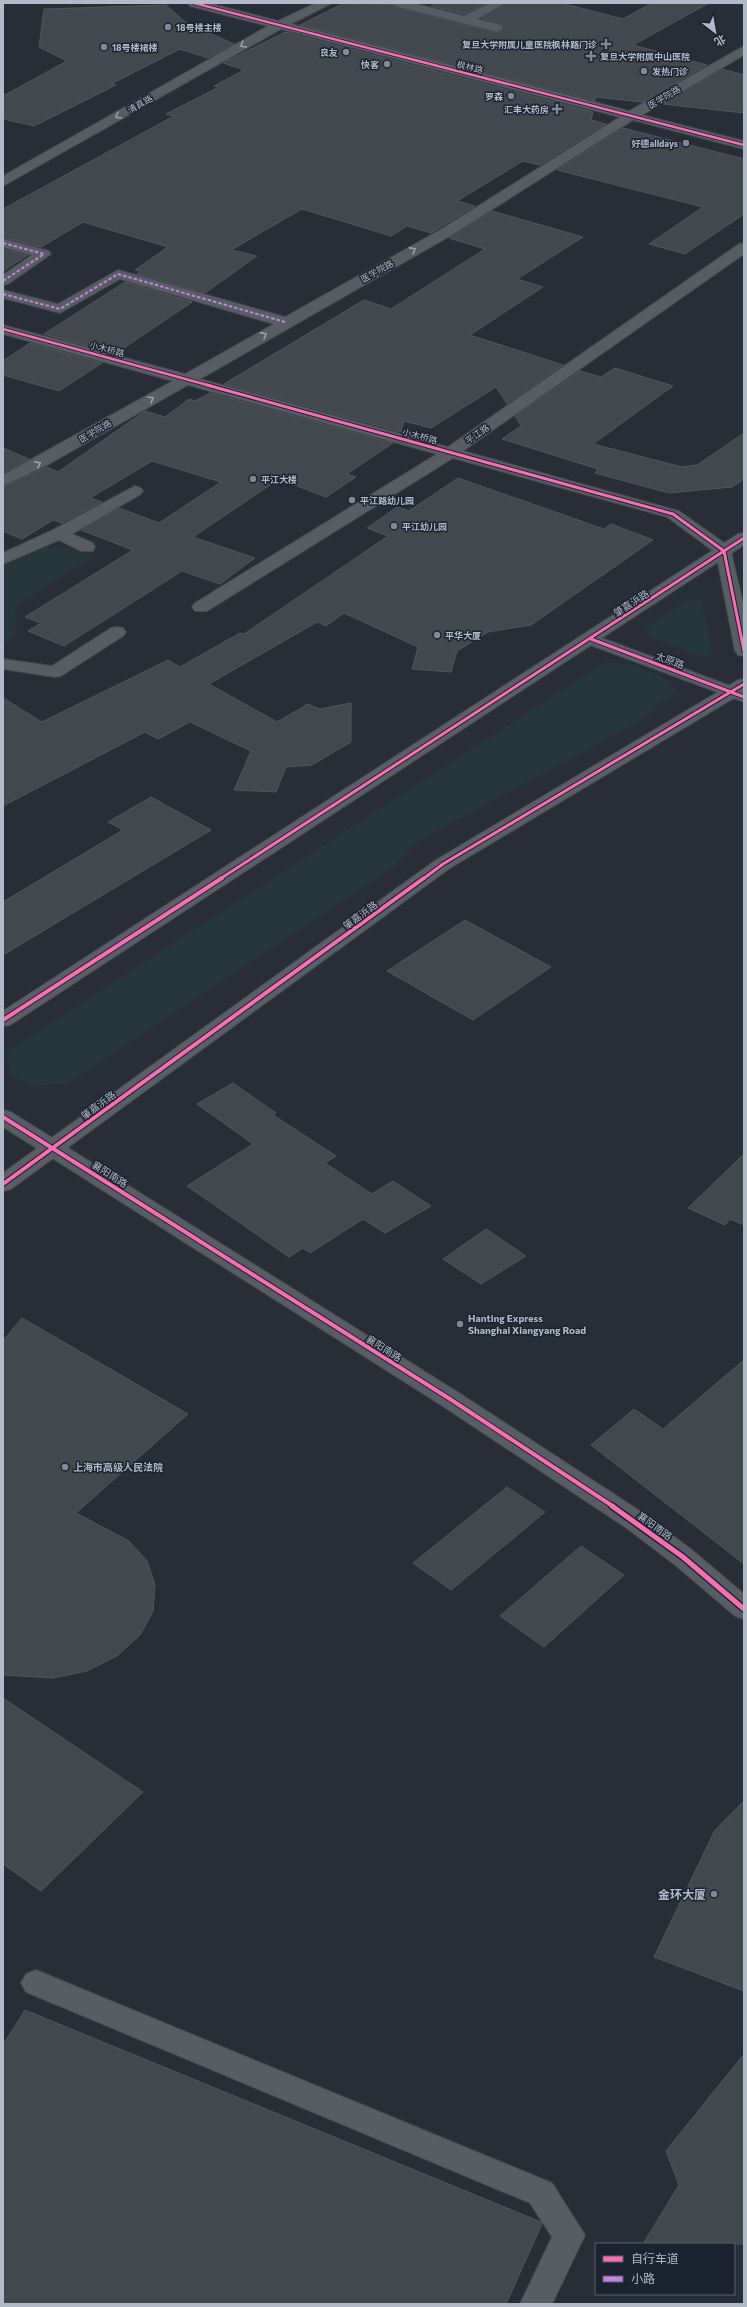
<svg xmlns="http://www.w3.org/2000/svg" width="747" height="2307" font-family="Commissioner,'Noto Sans SC',sans-serif">
<style>
.green{fill:#26373b}
.building{fill:#43474e;stroke:#51555d}
.lines{fill:none;stroke-linecap:round;stroke-linejoin:round}
.minor-casing{stroke:#45484e;stroke-width:2}
.major-casing{stroke:#464a52;stroke-width:2}
.minor{fill:#585c63;fill-rule:evenodd}
.major{fill:#5b5e65;fill-rule:evenodd}
.quiet{stroke:#c483df;stroke-width:2;stroke-dasharray:3.5 2;stroke-linecap:butt}
.cycleway-far3-casing{stroke:#1c2330;stroke-width:4}
.cycleway-far2-casing{stroke:#1c2330;stroke-width:5}
.cycleway-far1-casing{stroke:#1c2330;stroke-width:6}
.cycleway-casing{stroke:#1c2330;stroke-width:8}
.cycleway-far3{stroke:#f96db3;stroke-width:2.5}
.cycleway-far2{stroke:#f96db3;stroke-width:3}
.cycleway-far1{stroke:#f96db3;stroke-width:4}
.cycleway{stroke:#f96db3;stroke-width:5}
.oneway{stroke:#9ca2ae}
.poi-dot{fill:#828894;stroke:#1c2330;stroke-width:1.5}
.labels{text-anchor:middle;dominant-baseline:central;stroke-width:3;stroke-linejoin:round;paint-order:stroke}
.far-poi-label{font-size:9px;font-weight:bold;fill:#b2b9c7;stroke:#1c2330;text-anchor:start}
.far-street-label{font-size:9px;fill:#b2b9c7;stroke:#1c2330}
.street-label{font-size:10px;fill:#b2b9c7;stroke:#1c2330}
.poi-label{font-size:10px;font-weight:bold;fill:#b2b9c7;stroke:#1c2330;text-anchor:start}
.near-poi-label{font-size:12px;font-weight:bold;fill:#b2b9c7;stroke:#1c2330;text-anchor:end}
</style>
<rect width="100%" height="100%" fill="#292d35"/>
<path class="green" d="M47,546L76,548L94,556L16,606L15,636L3,644V566Z
M689,599H701L713,654L702,657L651,637L644,630Z
M605,662L635,665L668,680L676,692L642,720L415,843L397,865L67,1084L32,1086L11,1075L5,1053Z"/>
<path class="building" d="M344,3L361,5L392,4L395,7L497,33L504,28L502,24L481,18L506,3H561L623,19L652,3H709L633,45L707,65L642,102L595,97V101L300,25Z
M437,3H487L464,14L431,6Z
M166,5L185,22L234,44L208,58L180,49L111,84L116,85L34,126L3,119V96L67,61L39,47L44,9Z
M285,32L593,112L591,120L606,124L540,165L523,161L457,201L475,206L431,233L407,226L391,236L302,209L231,250L257,256L205,293L137,274L141,271L135,270L168,247L83,222L41,247L3,238V209L174,116L166,114L219,87L214,86L244,70L223,63Z
M722,69L744,75V113L663,104Z
M623,128L744,159V214L685,254L649,244L703,207L557,170Z
M492,211L583,237L517,279L543,287L470,335L563,365L507,404L496,387L431,428L404,421L401,432L224,384L364,300L391,309L485,249L449,238Z
M3,249L28,255L3,271Z
M125,282L192,302L115,354L44,334Z
M30,343L102,363L59,391L3,375V361Z
M615,368L673,386L593,444L682,467L697,465L744,433V479L732,487L669,493L595,473L598,469L502,439L521,426L515,416L580,371L601,377Z
M210,393L393,443L347,474L356,477L326,497L279,479L193,537L255,558L220,584L182,571L64,646L28,631L41,623L25,617L133,550L81,530L119,508L159,523L221,482L152,461L90,498L102,502L62,523L53,520L22,539L3,531V487L47,467L58,472L145,411L165,417L189,399L195,401Z
M3,448L29,459L3,473Z
M458,478L604,529L611,524L653,540L531,625L488,632L457,651L451,672L412,669L418,647L344,613L326,626L317,622L209,684L277,722L308,704L320,709L351,703V742L312,765L286,767L276,792L234,790L251,751L190,722L158,739L145,732L3,806V698L42,722L168,660L180,667L240,633L244,634L388,536L367,528L397,507L409,511Z
M151,797L211,830L3,955V902L123,830L108,822Z
M465,920L551,967L473,1020L387,971Z
M233,1083L276,1113L273,1115L336,1156L325,1163L372,1194L393,1181L431,1206L385,1233L363,1219L310,1253L303,1248L289,1257L187,1186L253,1144L197,1104Z
M744,1154V1225L730,1219L725,1225L688,1208Z
M486,1229L526,1256L481,1284L443,1259Z
M22,1318L188,1414L76,1513L129,1541L147,1561L155,1585L153,1611L140,1635L117,1656L87,1671L53,1678L3,1675V1341Z
M744,1360V1564L591,1445L634,1409L663,1429Z
M507,1487L545,1512L451,1590L413,1563Z
M581,1546L624,1575L544,1647L500,1616Z
M3,1698L143,1792L41,1891L3,1864Z
M744,1801V1991L654,1957L715,1830Z
M25,2010L541,2222L542,2224L506,2304H3V2045Z
M744,2054V2244H643L679,2185L666,2151Z"/>
<g class="lines">
<g class="minor-casing">
<path id="minor" d="M188,3H208L278,21L316,3H332L291,24L629,111L744,46V55L642,115L744,141V149L633,120L450,236L200,379L448,447L739,244L744,243V254L463,451L679,511L730,547L744,608V656L738,655L735,651L716,553L667,517L453,458L207,611H195L192,607L195,603L437,454L188,385L49,464L3,486V475L173,381L3,334V325L185,374L274,324L120,279L60,313L3,298V290L58,304L118,270L285,317L440,230L620,117L281,29L3,186V176L268,26L190,6Z
M393,3H413L464,16L490,3H505L477,19L501,25L503,28L497,32L395,6Z
M3,239L49,251L51,254L8,284L3,285V275L32,255L3,247Z
M135,486L141,488L143,491L141,494L72,534L93,543L95,547L93,551H81L59,540L3,564V553L53,530Z
M117,627L123,628L126,632L123,636L61,676L55,677L3,669V659L52,666L111,628Z
M591,634L744,691V702L585,643L582,639L585,635Z
M3,1110L11,1112L459,1393L643,1513L692,1550L744,1594V1619L735,1616L674,1564L625,1527L441,1405L3,1127Z
M36,1970L552,2183L585,2235L552,2304H520L552,2237L530,2203L26,1992L21,1983L26,1974Z"/>
</g>
<g class="major-casing">
<path id="major" d="M744,533V545L10,1025L3,1026V1011L738,534Z
M744,679V692L450,868L11,1189L3,1191V1173L436,860L738,680Z"/>
</g>
<use href="#minor" class="minor"/>
<use href="#major" class="major"/>
<path class="quiet" d="M3,243L44,254L3,281
M3,294L60,309L118,274L285,322"/>
<g class="cycleway-far3-casing">
<path id="cycleway-far3" d="M194,3L744,145
M3,329L211,386"/>
</g>
<g class="cycleway-far2-casing">
<path id="cycleway-far2" d="M207,385L673,514L724,551L744,651
M591,639L744,697
M220,879L744,538
M423,879L443,864L744,684"/>
</g>
<g class="cycleway-far1-casing">
<path id="cycleway-far1" d="M3,1020L222,878
M3,1117L450,1399L614,1507
M3,1184L424,878"/>
</g>
<g class="cycleway-casing">
<path id="cycleway" d="M612,1506L683,1557L744,1609"/>
</g>
<use href="#cycleway-far3" class="cycleway-far3"/>
<use href="#cycleway-far2" class="cycleway-far2"/>
<use href="#cycleway-far1" class="cycleway-far1"/>
<use href="#cycleway" class="cycleway"/>
</g>
<defs><path id="oneway-chevron" d="M-2-3.5L2.5 0L-2 3.5" fill="none" stroke-width="1.6" stroke-linecap="round" stroke-linejoin="round"/></defs>
<g class="oneway">
<use href="#oneway-chevron" transform="translate(243 45) rotate(150)"/>
<use href="#oneway-chevron" transform="translate(118 116) rotate(150)"/>
<use href="#oneway-chevron" transform="translate(413 250) rotate(-29)"/>
<use href="#oneway-chevron" transform="translate(264 335) rotate(-29)"/>
<use href="#oneway-chevron" transform="translate(151 399) rotate(-30)"/>
<use href="#oneway-chevron" transform="translate(38 464) rotate(-27)"/>
</g>
<g class="poi-dot">
<circle cx="168" cy="27" r="4"/>
<path d="M604 38h4v4h4v4h-4v4h-4v-4h-4v-4h4z"/>
<circle cx="104" cy="47" r="4"/>
<circle cx="346" cy="52" r="4"/>
<path d="M589 50h4v4h4v4h-4v4h-4v-4h-4v-4h4z"/>
<circle cx="387" cy="64" r="4"/>
<circle cx="644" cy="71" r="4"/>
<circle cx="511" cy="96" r="4"/>
<path d="M555 103h4v4h4v4h-4v4h-4v-4h-4v-4h4z"/>
<circle cx="686" cy="143" r="4"/>
<circle cx="253" cy="479" r="4"/>
<circle cx="352" cy="500" r="4"/>
<circle cx="394" cy="526" r="4"/>
<circle cx="437" cy="635" r="4"/>
<circle cx="460" cy="1324" r="4"/>
<circle cx="65" cy="1467" r="4"/>
<circle cx="714" cy="1894" r="4"/>
</g>
<g class="labels">
<g class="far-poi-label">
<text x="176" y="27">18号楼主楼</text>
<text x="597" y="44" text-anchor="end">复旦大学附属儿童医院枫林路门诊</text>
<text x="112" y="47">18号楼裙楼</text>
<text x="338" y="52" text-anchor="end">良友</text>
<text x="600" y="56">复旦大学附属中山医院</text>
<text x="379" y="64" text-anchor="end">快客</text>
<text x="652" y="71">发热门诊</text>
<text x="503" y="96" text-anchor="end">罗森</text>
<text x="549" y="109" text-anchor="end">汇丰大药房</text>
<text x="678" y="143" text-anchor="end">好德alldays</text>
<text x="261" y="479">平江大楼</text>
<text x="360" y="500">平江路幼儿园</text>
<text x="402" y="526">平江幼儿园</text>
<text x="445" y="635">平华大厦</text>
</g>
<g class="far-street-label">
<text transform="translate(470 67) rotate(14)">枫林路</text>
<text transform="translate(664 97) rotate(-30)">医学院路</text>
<text transform="translate(140 104) rotate(-30)">清真路</text>
<text transform="translate(377 271) rotate(-29)">医学院路</text>
<text transform="translate(107 349) rotate(15)">小木桥路</text>
<text transform="translate(95 431) rotate(-30)">医学院路</text>
<text transform="translate(477 434) rotate(-35)">平江路</text>
<text transform="translate(420 436) rotate(16)">小木桥路</text>
</g>
<g class="street-label">
<text transform="translate(631 603) rotate(-33)">肇嘉浜路</text>
<text transform="translate(670 660) rotate(20)">太原路</text>
<text transform="translate(360 915) rotate(-36)">肇嘉浜路</text>
<text transform="translate(98 1105) rotate(-36)">肇嘉浜路</text>
<text transform="translate(110 1174) rotate(32)">襄阳南路</text>
<text transform="translate(384 1348) rotate(32)">襄阳南路</text>
<text transform="translate(655 1526) rotate(36)">襄阳南路</text>
</g>
<g class="poi-label">
<text x="468" y="1318">Hanting Express<tspan x="468" dy="12">Shanghai Xiangyang Road</tspan></text>
<text x="73" y="1467">上海市高级人民法院</text>
</g>
<g class="near-poi-label">
<text x="706" y="1894">金环大厦</text>
</g>
</g>
<rect width="747" height="2307" fill="none" stroke="#b2b9c7" stroke-width="8"/>
<rect x="595" y="2243" width="140" height="52" fill="#1c2330" stroke="#585f6c"/>
<rect x="603" y="2256" width="20" height="6" fill="#f96db3" stroke="#585f6c"/>
<text x="631" y="2263" font-size="12" fill="#b2b9c7">自行车道</text>
<rect x="603" y="2276" width="20" height="6" fill="#c483df" stroke="#585f6c"/>
<text x="631" y="2283" font-size="12" fill="#b2b9c7">小路</text>
<g transform="translate(715 32) rotate(149)" stroke="#1c2330" stroke-width="3" paint-order="stroke">
<path d="M0-3L7 15L0 10L-7 15Z" fill="#b2b9c7"/>
<text y="-6" font-size="11" font-weight="bold" text-anchor="middle" fill="#b2b9c7">北</text>
</g>
</svg>
